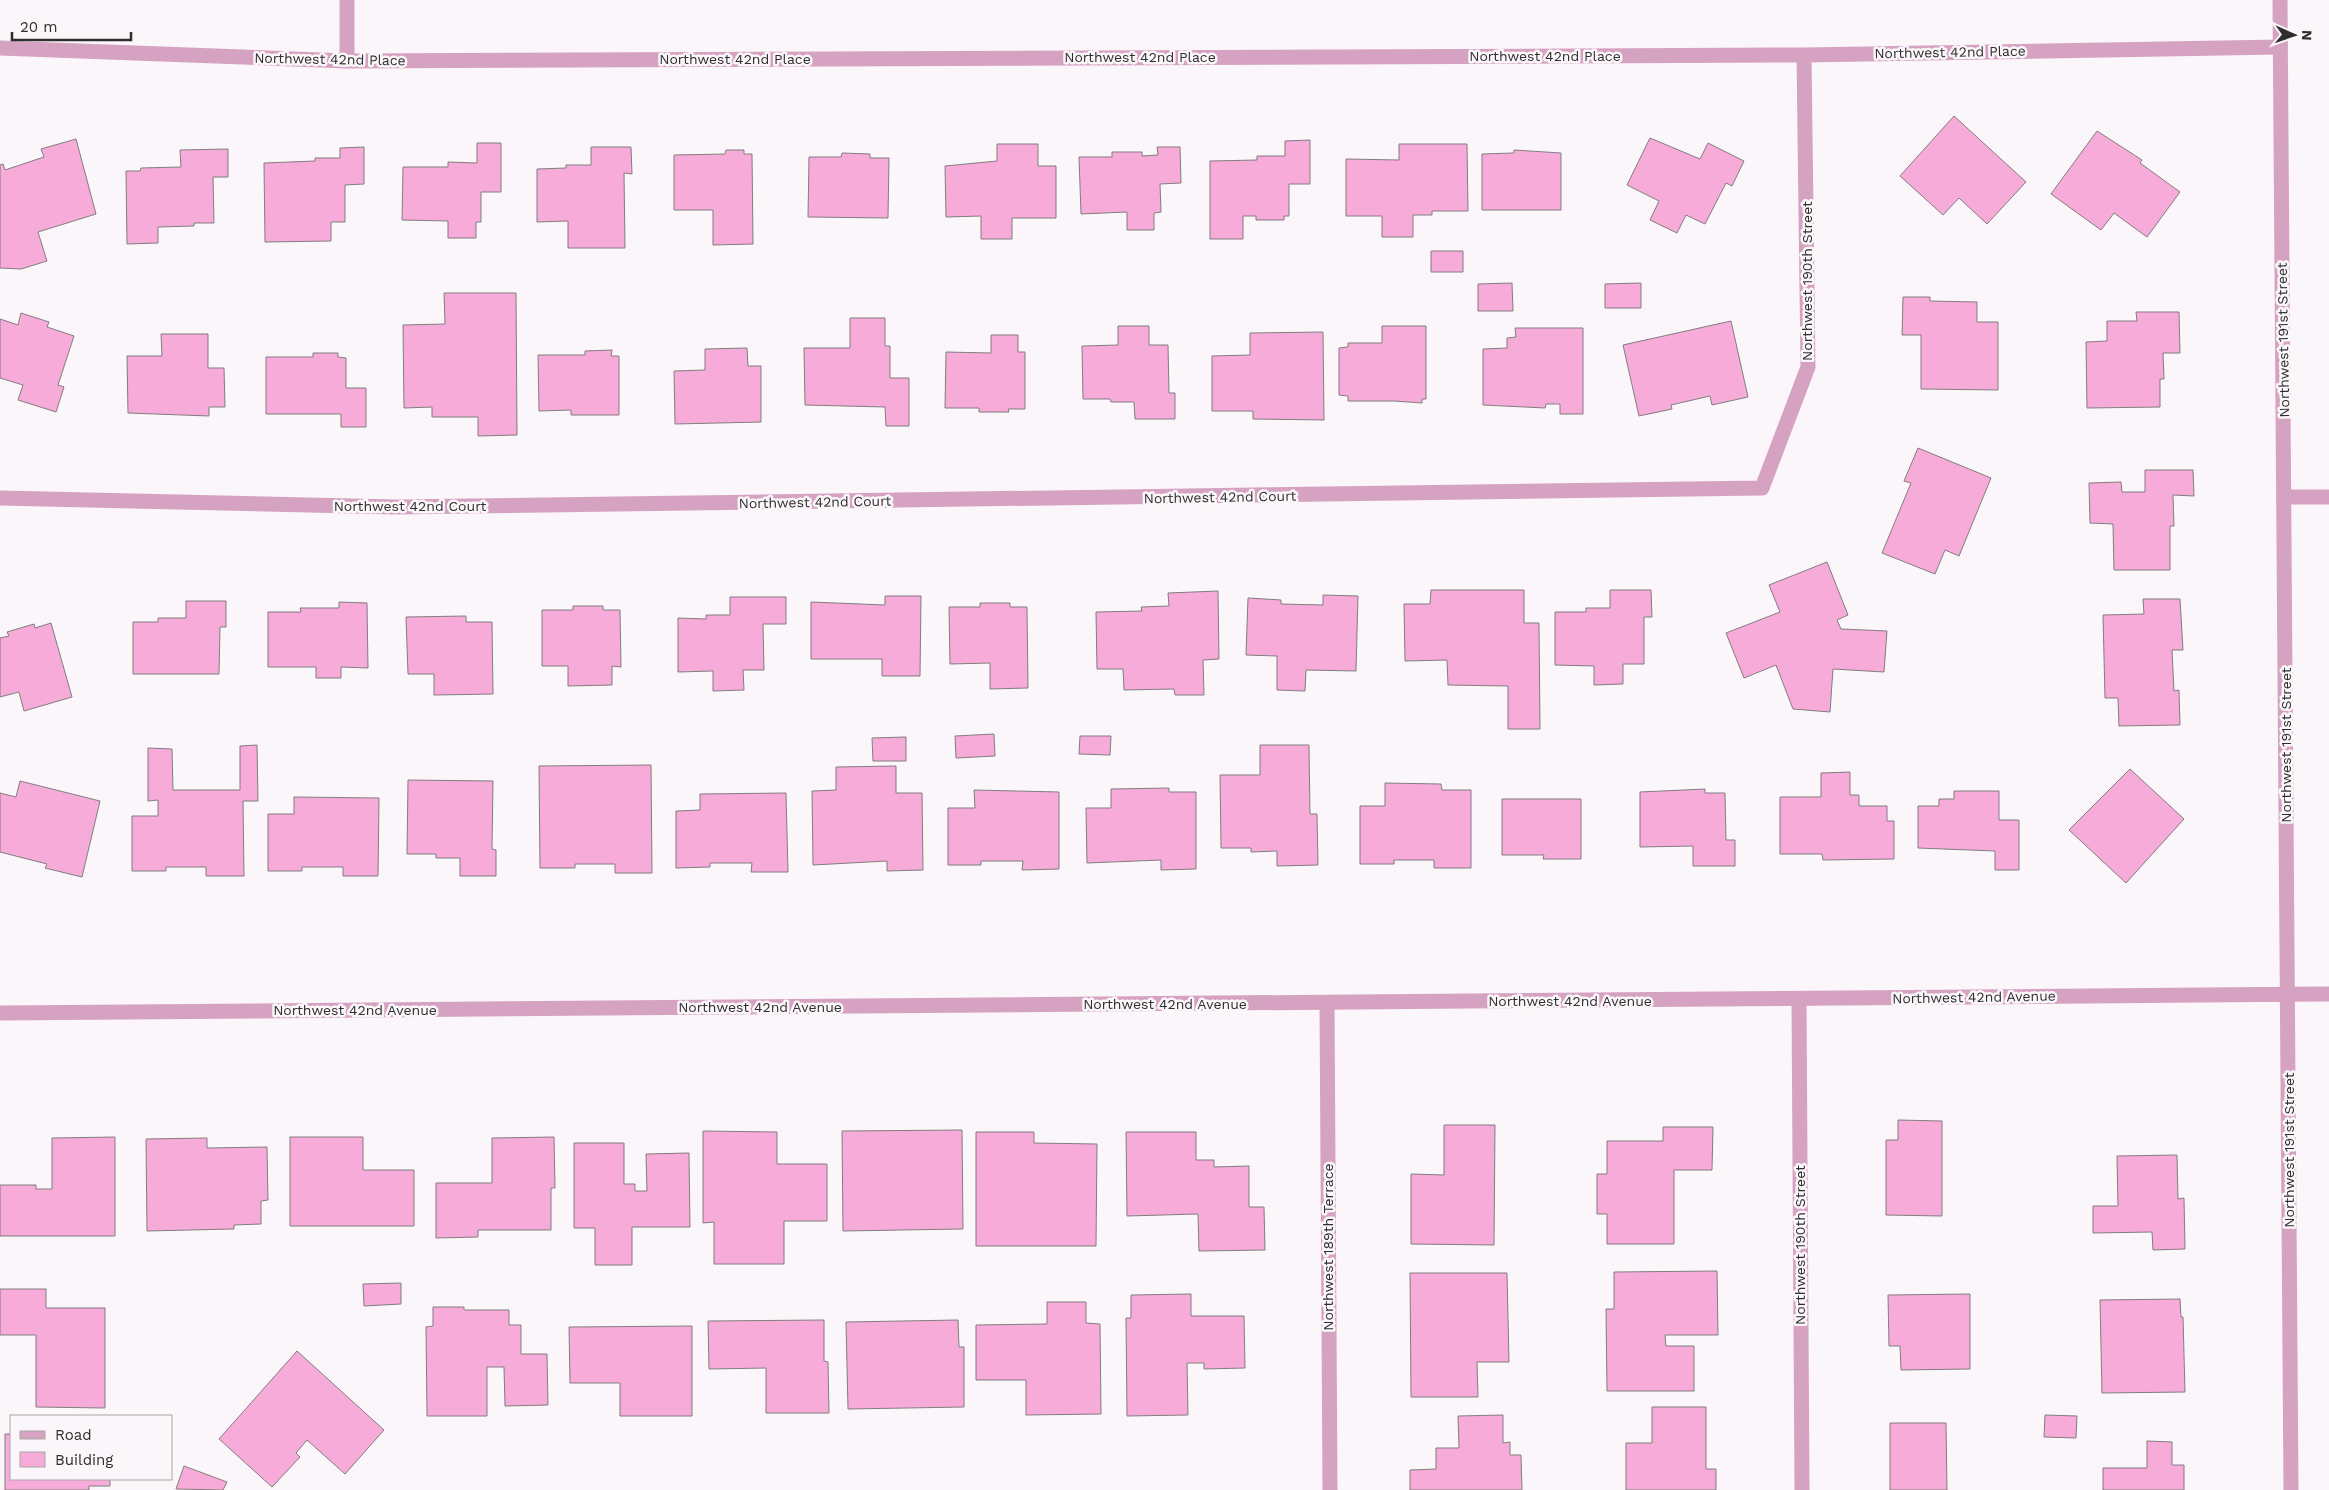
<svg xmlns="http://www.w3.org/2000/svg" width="2329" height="1490" font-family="'Work Sans',sans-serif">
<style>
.building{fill:#f6abd9;stroke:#827d80}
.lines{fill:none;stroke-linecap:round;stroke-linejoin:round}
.minor{stroke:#d6a2c1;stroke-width:15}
.tertiary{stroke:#d6a2c1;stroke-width:15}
.labels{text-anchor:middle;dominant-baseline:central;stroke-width:5;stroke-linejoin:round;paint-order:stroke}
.street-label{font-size:14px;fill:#2f2e2f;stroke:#fbf6f9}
</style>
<rect width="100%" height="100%" fill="#fbf6f9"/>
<path class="building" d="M1954,116L2026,182L1987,224L1959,198L1943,215L1900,176Z
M2097,131L2142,160L2140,163L2180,192L2147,237L2114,213L2101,230L2051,194Z
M1650,138L1700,159L1708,143L1744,161L1732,186L1726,183L1705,224L1686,215L1677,233L1650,220L1659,201L1627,185Z
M76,139L96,214L38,232L47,261L21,269L0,268V165L3,164L5,170L44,157L41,149Z
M1310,140V184H1289V216H1284V220H1256V216H1243V239H1210V161L1257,160V156H1285V141Z
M477,143H501V192H481V222H476V238H448V221L402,220L403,167H448V162L477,163Z
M997,144H1038V166H1056V218H1012V239H981V216L946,217L945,166L997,161Z
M1399,144H1467L1468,211H1432V215H1413V237H1382V216H1346V159L1399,160Z
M364,147V184L345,185V222H331V241L265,242L264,163L315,161V158H340V148Z
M591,147H631L632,174L624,173L625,248H568V221L537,222V169L566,168V165H591Z
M1157,147H1180L1181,183L1160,184L1161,212L1154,213V230H1127V212L1081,214L1079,157H1112V152H1142V156L1158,155Z
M228,149V177H213L214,223H194V226L158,227V243L127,244L126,171H140L141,168L181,167L180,150Z
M726,150H744V154H752L753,244L713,245V210H674V155L725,154Z
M1514,150L1561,153V210H1482V154L1514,153Z
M842,153L870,154V158H889L888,218L808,217L809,157H841Z
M1431,251H1463V272H1431Z
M1512,283L1513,311H1478V284Z
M1641,283V308H1605V284Z
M444,293H516L517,435L478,436V417H432V407L404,408L403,325L445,324Z
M1903,297H1930V301L1977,302V322H1998V390L1921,389V335H1902Z
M2136,312H2179L2180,353H2163L2164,379H2160V407L2087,408L2086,342L2107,341V321H2137Z
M21,313L49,322L47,327L74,336L58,385L64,387L56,412L18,400L23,385L0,378V319L18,325Z
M850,318H885V346H890V378H909V426H886L885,407L805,405L804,348H850Z
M1731,321L1748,397L1712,405L1710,396L1671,405L1672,409L1639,416L1623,345Z
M1118,326H1149V345H1168L1169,393H1175V419H1135L1134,402H1111L1110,399H1083L1082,346L1118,345Z
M1382,326H1426V399H1422V403L1394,401H1348V396L1339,395V348L1348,347V343H1382Z
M1515,328H1583V414H1560V404H1546L1545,408L1483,405V349L1507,348V338L1516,337Z
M1323,332L1324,420L1253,419V411H1212V356L1250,355V333Z
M161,334H208V368H224L225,407H209V416L128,413L127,356H162Z
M991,335H1018V352H1025V409H1008L1009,412H979V408H945L946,352L991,353Z
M747,348L748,366H761V422L675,424L674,371L705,370V349Z
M612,350L611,356H619V415H571V410L539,411L538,355H585V351Z
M313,353H338V357L346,358V388H366V427H341V414H266V357H313Z
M1918,448L1991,478L1959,556L1945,550L1935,574L1882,553L1911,483L1904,481Z
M2145,470H2193L2194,496L2173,495L2174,526H2170V570H2114L2113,524L2090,523L2089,483L2121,482L2122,492H2145Z
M1827,562L1848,615L1837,620L1841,629L1887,631L1884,672L1833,669L1830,712L1793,709L1776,665L1744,678L1726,633L1780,612L1769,585Z
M1431,590H1524V623H1539L1540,729H1508V686L1448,685L1447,660L1405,661L1404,604H1430Z
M1610,590H1651L1652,617H1644V664H1623V684L1594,685V666L1555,665V612H1586V608H1610Z
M1218,591L1219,659L1203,660L1204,695H1175L1174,689L1124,690L1123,669H1097L1096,612L1142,611L1141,607L1169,606L1168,593Z
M1323,595L1358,596L1356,671L1306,670L1305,691L1277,690V656L1246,655L1248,598L1281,600V604L1323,605Z
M885,596H921L920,676H882V659H811V602L885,605Z
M730,597H786V624H763L764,670H743L744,690L713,691V671L678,672V618L706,619V615H730Z
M2143,599H2180L2183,650H2172L2174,691L2179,690L2180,725L2119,726L2118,698H2105L2103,615L2144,614Z
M186,601H226V627H220L219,674H133V622H158V618H186Z
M339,602L367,603L368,668L341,667V678H316V667H268V612H301L300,608H339Z
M980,603H1010V607H1027L1028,688L990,689V663L950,664L949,607H980Z
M573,606H603V610H620L621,667L612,666V685L568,686V666H542V610H573Z
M466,616V622H492L493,694L434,695V674H408L406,617Z
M51,623L72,697L24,711L19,692L0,697V638L9,636L7,632L34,624L35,628Z
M994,734L995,756L956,758L955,736Z
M1080,736H1111L1110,755L1079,754Z
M906,737V761H873L872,738Z
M257,745L258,801H243L244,876H206V867H166V871H132V816H158V800L148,801V748L172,749L173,790H240V746Z
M1260,745H1309L1310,814H1317L1318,865L1277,866V851L1251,852V848H1221L1220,775H1260Z
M651,765L652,873H615V864H575V868H540L539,766Z
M896,766V793H922L923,870L887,871V861L813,865L812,791L836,790V767Z
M2130,769L2184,819L2126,883L2069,830Z
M1850,772V795H1859V806H1887V821H1894V859L1823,860L1822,854H1780V797H1821V773Z
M408,780L493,781L492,849L496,850V876H460V858H436V854H407Z
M20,781L100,801L82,877L45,868L47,864L0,852V793L16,797Z
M1385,783L1441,784L1442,790H1471V868H1434V860H1394V864H1360V806H1385Z
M1169,788V792H1196V869L1161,870V860L1087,863L1086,808H1111V789Z
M1705,789V793H1725L1726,840H1735V866H1693V846L1640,847V792Z
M974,790L1059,792V869L1022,870L1023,861H981V865H948V808H975Z
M1954,791H1999V820H2019V870H1995V851L1918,848V806H1939V799H1954Z
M786,793L788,872H751L752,863H710V867L676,868V811L700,810V794Z
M294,797L379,798L378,876H343V867H302V871H268V814H294Z
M1502,799H1581V859H1543L1544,855H1502Z
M1898,1120L1942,1121V1216L1886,1215V1140H1898Z
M1444,1125H1495L1494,1245L1411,1244V1174L1444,1175Z
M1663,1127H1713L1712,1170H1674V1244H1607V1214H1597V1174H1607V1141H1663Z
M962,1130L963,1229L843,1231L842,1131Z
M703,1131L777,1132V1164H827V1221H784V1264H714V1222L703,1223Z
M976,1132H1034V1143L1097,1144L1096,1246H976Z
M1126,1132H1196V1160H1214V1167L1249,1166V1207H1264L1265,1250L1199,1251L1198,1214L1127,1216Z
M115,1137V1236H0V1185H36V1189H52V1138Z
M290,1137H363V1170H414V1226H290Z
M554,1137L555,1188H551V1230H478V1237L436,1238V1183H492V1138Z
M207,1138V1148L267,1147L268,1200L261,1201V1224L234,1225V1229L147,1231L146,1139Z
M574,1143H624V1184H635V1191H647L646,1154L689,1153L690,1227H632V1265H595V1228H574Z
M2177,1155L2178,1199L2184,1198L2185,1249L2153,1250L2152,1232L2093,1233V1206H2118L2117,1156Z
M1717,1271L1718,1335H1665L1666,1346H1694V1391H1607L1606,1309H1614V1272Z
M1410,1273H1507L1509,1362H1477L1478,1397H1411Z
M401,1283V1304L364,1306L363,1284Z
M0,1289H46V1308H105V1408L36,1407V1335H0Z
M1191,1294V1316H1244L1245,1368L1204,1369V1363H1187L1188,1415L1127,1416L1126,1318H1131V1295Z
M1970,1294V1369L1901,1370L1900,1346H1889L1888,1295Z
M2180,1299L2181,1317H2183L2185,1392L2102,1393L2100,1300Z
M1047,1302H1086V1323L1100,1324L1101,1414L1026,1415V1380H976V1325L1047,1324Z
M433,1307H464V1310H509V1325H521V1354H547L548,1405L505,1406L504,1367H487V1416H427L426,1327L433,1326Z
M824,1320V1361L828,1362L829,1413H766V1368L709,1369L708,1321Z
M958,1320L959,1347H964V1407L848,1409L846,1322Z
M692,1326V1416H620V1383H570L569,1327Z
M297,1351L384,1430L345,1474L307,1440L296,1453L300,1457L272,1487L219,1439Z
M1652,1407H1706V1469H1716V1490H1626V1443H1652Z
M1503,1415V1443L1510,1442V1455H1521L1522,1490H1410V1470L1436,1469V1448H1459L1458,1416Z
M2045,1415L2077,1416L2076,1438L2044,1437Z
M1890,1423H1946L1947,1490H1890Z
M5,1434H11V1479H110V1486H89V1490H5Z
M2147,1441L2172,1442V1465H2184V1490H2103V1468H2147Z
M184,1466L227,1482L223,1490L176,1489Z"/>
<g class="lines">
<path class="minor" d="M347,0V61
M0,48L347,61L1804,55L2280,47
M2284,497H2329
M0,498L396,507L1762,488L1808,367L1804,55
M1799,999L1802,1490
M1327,1003L1330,1490"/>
<path class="tertiary" d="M2280,0L2291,1490
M0,1013L2329,994"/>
</g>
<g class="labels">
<g class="street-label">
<text transform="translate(1950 52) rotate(-1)">Northwest 42nd Place</text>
<text x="1545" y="56">Northwest 42nd Place</text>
<text x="1140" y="57">Northwest 42nd Place</text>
<text transform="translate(330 59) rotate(1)">Northwest 42nd Place</text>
<text x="735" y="59">Northwest 42nd Place</text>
<text transform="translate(1807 281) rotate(-90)">Northwest 190th Street</text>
<text transform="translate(2283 340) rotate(-91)">Northwest 191st Street</text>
<text transform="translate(1220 497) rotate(-1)">Northwest 42nd Court</text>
<text transform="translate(815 502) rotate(-1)">Northwest 42nd Court</text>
<text x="410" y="506">Northwest 42nd Court</text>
<text transform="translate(2286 745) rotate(-90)">Northwest 191st Street</text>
<text transform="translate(1974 997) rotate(-1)">Northwest 42nd Avenue</text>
<text x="1570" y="1001">Northwest 42nd Avenue</text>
<text x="1165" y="1004">Northwest 42nd Avenue</text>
<text x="760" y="1007">Northwest 42nd Avenue</text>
<text x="355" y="1010">Northwest 42nd Avenue</text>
<text transform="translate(2289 1150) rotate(-90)">Northwest 191st Street</text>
<text transform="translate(1800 1245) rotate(-90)">Northwest 190th Street</text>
<text transform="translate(1328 1247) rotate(-90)">Northwest 189th Terrace</text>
</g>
</g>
<rect x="10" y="1415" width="162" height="65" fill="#fbf6f9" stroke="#a9a6a8"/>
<rect x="20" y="1431" width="25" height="8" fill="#d6a2c1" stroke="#a9a6a8"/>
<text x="55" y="1440" font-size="15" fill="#2f2e2f">Road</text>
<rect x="20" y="1452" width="25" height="15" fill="#f6abd9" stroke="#a9a6a8"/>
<text x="55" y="1465" font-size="15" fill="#2f2e2f">Building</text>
<g transform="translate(2294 35) rotate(92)" stroke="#fbf6f9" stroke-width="4" paint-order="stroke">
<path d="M0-4L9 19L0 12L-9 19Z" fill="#2f2e2f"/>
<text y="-8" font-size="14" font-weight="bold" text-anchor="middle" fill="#2f2e2f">N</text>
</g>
<path d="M12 32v8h119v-8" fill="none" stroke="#2f2e2f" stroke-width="2.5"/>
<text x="20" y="32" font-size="15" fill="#2f2e2f" stroke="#fbf6f9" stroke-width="4" paint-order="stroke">20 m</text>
</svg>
